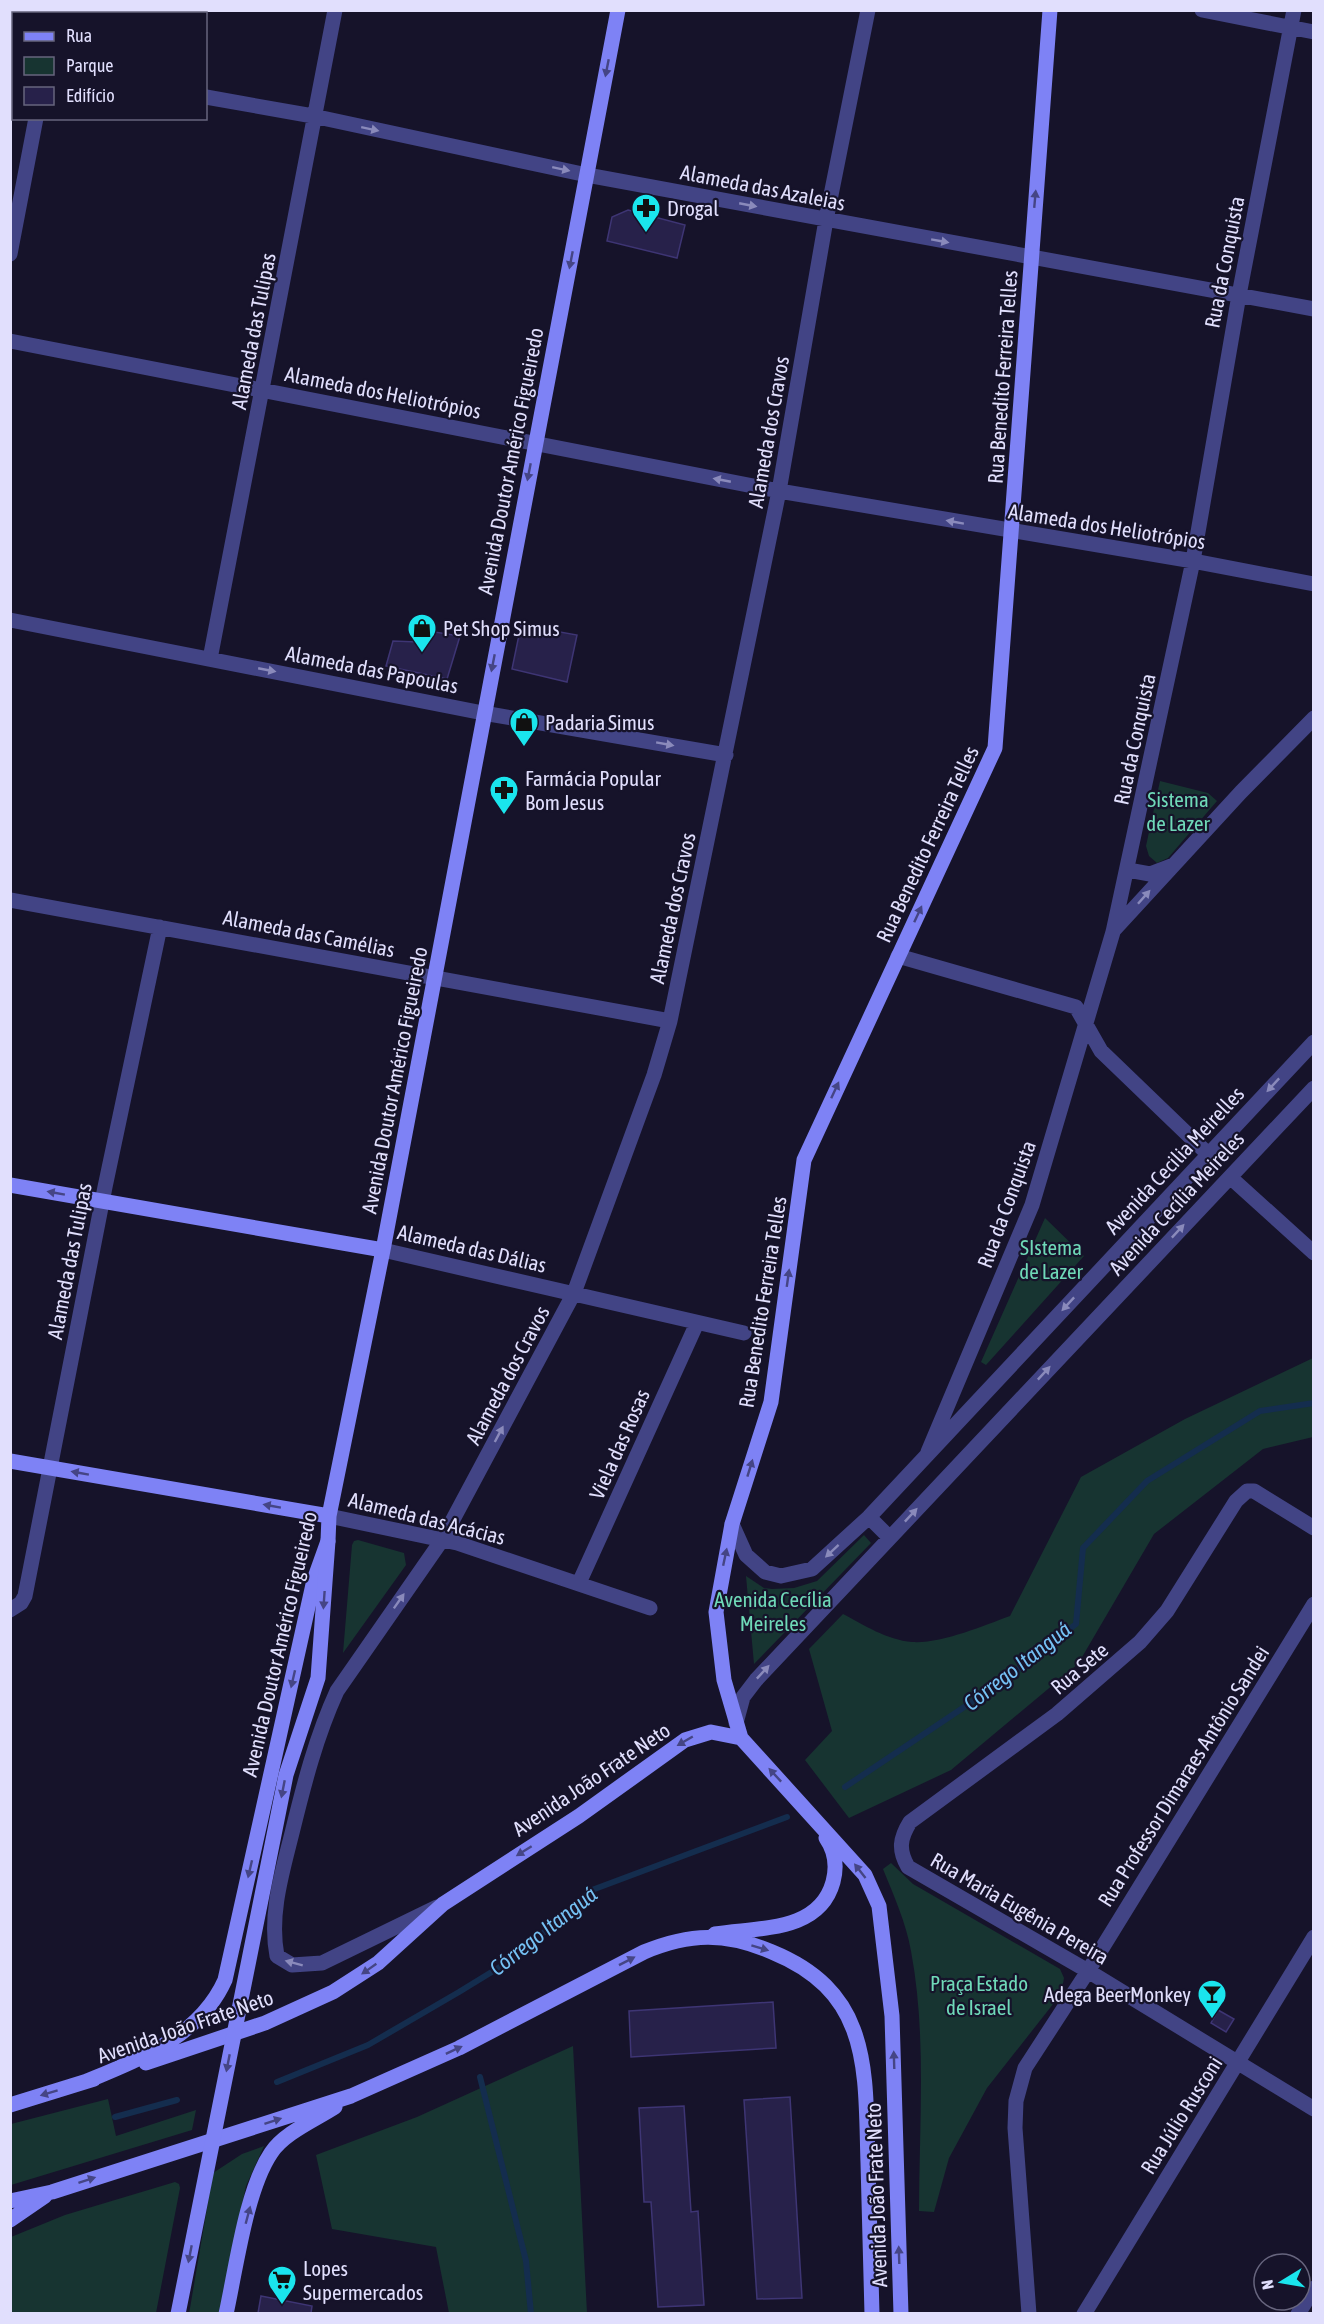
<svg xmlns="http://www.w3.org/2000/svg" width="1324" height="2324" font-family="'Asap Condensed',sans-serif">
<style>
.green{fill:#173431}
.lines{fill:none;stroke-linecap:round;stroke-linejoin:round}
.stream{stroke:#142d4e;stroke-width:6}
.building{fill:#27214a;stroke:#3e3574;stroke-width:1.5}
.street{stroke:#424485;stroke-width:15}
.secondary{stroke:#7e82f5;stroke-width:15}
.secondary-bridge{stroke:#7e82f5;stroke-width:15}
.oneway{fill:#454585}
.oneway2{fill:#8a8abb}
.labels{text-anchor:middle;dominant-baseline:central;stroke-width:4.5;stroke-linejoin:round;paint-order:stroke}
.street-label{font-size:21px;fill:#e1dffd;stroke:#16132a}
.poi-label{font-size:21px;fill:#e1dffd;stroke:#16132a;text-anchor:start}
.park-label{font-size:21px;fill:#6fd9b8;stroke:#16132a}
.water-label{font-size:22px;font-style:italic;fill:#75c1f4;stroke:#16132a}
</style>
<rect width="100%" height="100%" fill="#16132a"/>
<path class="green" d="M1160,781L1208,793L1217,801L1168,858L1157,863L1149,856L1146,846Z
M1045,1218L1084,1256L986,1365L981,1362Z
M1313,1358V1437L1263,1449L1154,1534L1078,1664L951,1770L849,1818L805,1760L832,1731L809,1649L843,1614C864,1625 887,1640 912,1642C940,1644 983,1626 1010,1616L1081,1477L1185,1419Z
M864,1535L871,1543L754,1664L746,1576L764,1588L772,1589L794,1588L817,1581Z
M358,1540L404,1553L406,1565L343,1653L352,1545L354,1541Z
M891,1863L913,1884L1060,1969L1064,1978L1061,1994L987,2088L949,2158L934,2212L919,2211C919,2126 927,2036 911,1951C906,1923 894,1896 883,1869Z
M573,2046L587,2313H449L436,2247L332,2229L316,2155L417,2117Z
M108,2099L116,2136L196,2110L192,2130L11,2185V2124Z
M264,2146L246,2186L219,2313L189,2314L213,2173L242,2154Z
M175,2182L179,2184L180,2188L156,2313H11V2237L65,2215Z"/>
<g class="lines">
<path class="stream" d="M845,1787L1006,1679L1076,1624L1083,1548L1147,1481L1260,1411L1314,1403
M480,2077L526,2261L531,2314
M277,2082L368,2045L459,1992L516,1957L592,1890L787,1817
M115,2117L177,2100"/>
</g>
<path class="building" d="M628,210L685,225L677,258L607,241L612,217Z
M521,625L577,635L567,682L512,669Z
M422,630L460,636L447,679L386,666L393,641L418,642Z
M773,2002L776,2048L631,2057L629,2011Z
M1218,2010L1234,2019L1226,2032L1211,2023Z
M790,2097L802,2298L757,2299L744,2100Z
M684,2106L691,2212L698,2211L704,2305L658,2307L651,2202H644L639,2108Z
M261,2296L312,2306L311,2313H258Z"/>
<g class="lines">
<path class="street" d="M1202,10L1314,32
M54,14L55,10
M10,60L14,61
M206,97L313,116L587,175L1314,309
M10,254L36,118
M10,341L779,491L1193,561L1314,584
M10,620L483,713L726,755
M210,659L335,10
M1128,870L1150,874L1171,866
M10,900L670,1021
M1114,930L1241,792L1314,718
M898,956L1076,1007L1101,1051L1208,1154
M1230,1177L1314,1253
M383,1250L744,1333
M928,1452L1032,1205L1113,932L1193,561L1239,295L1294,10
M329,1516L457,1543L650,1608
M869,1517L889,1537
M732,1524L746,1555L765,1572L781,1576L812,1569L869,1517L1314,1042
M1314,1528L1254,1491H1247L1236,1501L1167,1611L1140,1642L1057,1714L910,1822C900,1838 898,1850 908,1867L1088,1971L1314,2109
M579,1583L697,1323
M10,1610L21,1603L25,1596L105,1187L160,927
M736,1723L743,1697L756,1680L1314,1088
M437,1907L322,1963L292,1965L277,1956C269,1915 282,1873 292,1833C304,1784 316,1737 337,1691L442,1540L574,1293L654,1075L670,1021L779,491L826,220L868,10
M1029,2314L1015,2128L1016,2101L1025,2068L1088,1971L1314,1604
M1084,2314L1314,1937
M1298,2314L1314,2288"/>
<path class="secondary" d="M10,1185L383,1250
M10,1461L329,1516
M741,1738L724,1680L716,1612L732,1524L771,1402L804,1160L995,748L1050,10
M715,1934C757,1927 819,1933 833,1882C837,1867 835,1851 826,1838
M146,2063L265,2023L333,1992L378,1963L443,1904L579,1816L685,1740L711,1732L741,1738L865,1875L879,1906L892,2016L901,2314
M87,2081C140,2059 200,2036 225,1980L314,1580L328,1541L329,1516L383,1250L618,10
M10,2105L94,2079
M10,2201L52,2192L351,2096L459,2048L644,1952C690,1933 725,1932 772,1952C872,1993 865,2070 868,2163C869,2213 871,2263 872,2314
M10,2220L45,2196
M226,2314C236,2269 246,2190 271,2153C284,2133 315,2120 335,2107"/>
<path class="secondary-bridge" d="M178,2314L286,1775L318,1678L328,1541"/>
</g>
<defs><path id="oneway-solid" d="M-6-.8H1V-3.2L6.5 0L1 3.2V.8H-6Z" transform="scale(1.5)"/></defs>
<g class="oneway">
<use href="#oneway-solid" transform="translate(607 68) rotate(101)"/>
<use href="#oneway-solid" transform="translate(1035 199) rotate(-85)"/>
<use href="#oneway-solid" transform="translate(571 260) rotate(101)"/>
<use href="#oneway-solid" transform="translate(529 472) rotate(101)"/>
<use href="#oneway-solid" transform="translate(493 663) rotate(101)"/>
<use href="#oneway-solid" transform="translate(918 914) rotate(-65)"/>
<use href="#oneway-solid" transform="translate(835 1090) rotate(-65)"/>
<use href="#oneway-solid" transform="translate(56 1193) rotate(-170)"/>
<use href="#oneway-solid" transform="translate(788 1278) rotate(-82)"/>
<use href="#oneway-solid" transform="translate(750 1468) rotate(-73)"/>
<use href="#oneway-solid" transform="translate(80 1473) rotate(-170)"/>
<use href="#oneway-solid" transform="translate(272 1506) rotate(-170)"/>
<use href="#oneway-solid" transform="translate(725 1557) rotate(-78)"/>
<use href="#oneway-solid" transform="translate(324 1600) rotate(94)"/>
<use href="#oneway-solid" transform="translate(293 1679) rotate(103)"/>
<use href="#oneway-solid" transform="translate(685 1741) rotate(150)"/>
<use href="#oneway-solid" transform="translate(775 1775) rotate(-133)"/>
<use href="#oneway-solid" transform="translate(283 1789) rotate(101)"/>
<use href="#oneway-solid" transform="translate(524 1851) rotate(148)"/>
<use href="#oneway-solid" transform="translate(250 1869) rotate(103)"/>
<use href="#oneway-solid" transform="translate(860 1871) rotate(-128)"/>
<use href="#oneway-solid" transform="translate(760 1948) rotate(17)"/>
<use href="#oneway-solid" transform="translate(627 1961) rotate(-27)"/>
<use href="#oneway-solid" transform="translate(369 1969) rotate(145)"/>
<use href="#oneway-solid" transform="translate(454 2050) rotate(-25)"/>
<use href="#oneway-solid" transform="translate(894 2060) rotate(-92)"/>
<use href="#oneway-solid" transform="translate(228 2063) rotate(101)"/>
<use href="#oneway-solid" transform="translate(49 2093) rotate(163)"/>
<use href="#oneway-solid" transform="translate(273 2121) rotate(-18)"/>
<use href="#oneway-solid" transform="translate(87 2180) rotate(-18)"/>
<use href="#oneway-solid" transform="translate(248 2215) rotate(-75)"/>
<use href="#oneway-solid" transform="translate(190 2254) rotate(101)"/>
<use href="#oneway-solid" transform="translate(899 2255) rotate(-92)"/>
</g>
<g class="oneway2">
<use href="#oneway-solid" transform="translate(370 129) rotate(12)"/>
<use href="#oneway-solid" transform="translate(561 169) rotate(12)"/>
<use href="#oneway-solid" transform="translate(748 205) rotate(11)"/>
<use href="#oneway-solid" transform="translate(940 241) rotate(10)"/>
<use href="#oneway-solid" transform="translate(722 480) rotate(-169)"/>
<use href="#oneway-solid" transform="translate(955 522) rotate(-170)"/>
<use href="#oneway-solid" transform="translate(267 670) rotate(11)"/>
<use href="#oneway-solid" transform="translate(665 744) rotate(10)"/>
<use href="#oneway-solid" transform="translate(1144 897) rotate(-48)"/>
<use href="#oneway-solid" transform="translate(1273 1085) rotate(133)"/>
<use href="#oneway-solid" transform="translate(1178 1231) rotate(-47)"/>
<use href="#oneway-solid" transform="translate(1068 1304) rotate(133)"/>
<use href="#oneway-solid" transform="translate(1044 1373) rotate(-47)"/>
<use href="#oneway-solid" transform="translate(499 1434) rotate(-62)"/>
<use href="#oneway-solid" transform="translate(911 1515) rotate(-47)"/>
<use href="#oneway-solid" transform="translate(832 1551) rotate(137)"/>
<use href="#oneway-solid" transform="translate(399 1601) rotate(-55)"/>
<use href="#oneway-solid" transform="translate(763 1672) rotate(-47)"/>
<use href="#oneway-solid" transform="translate(294 1963) rotate(-165)"/>
</g>
<defs>
<g id="pharmacy-pin" transform="scale(1.5)"><path d="M0 17L-7.5 6A9.5 9.5 0 1 1 7.5 6Z" fill="#1ae5ed" stroke="#16132a"/><path d="M-2-6h4v4h4v4h-4v4h-4v-4h-4v-4h4Z" fill="#111"/></g>
<g id="shop-pin" transform="scale(1.5)"><path d="M0 17L-7.5 6A9.5 9.5 0 1 1 7.5 6Z" fill="#1ae5ed" stroke="#16132a"/><path d="M-5-2.5h2.3a2.7 3.5 0 0 1 5.4 0H5L5.5 6h-11ZM-1.5-2.5h3a1.5 2.3 0 0 0-3 0Z" fill="#111"/></g>
<g id="bar-pin" transform="scale(1.5)"><path d="M0 17L-7.5 6A9.5 9.5 0 1 1 7.5 6Z" fill="#1ae5ed" stroke="#16132a"/><path d="M-6-5H6L.8 .8V4.5H3.5V6h-7V4.5H-.8V.8Z" fill="#111"/></g>
<g id="supermarket-pin" transform="scale(1.5)"><path d="M0 17L-7.5 6A9.5 9.5 0 1 1 7.5 6Z" fill="#1ae5ed" stroke="#16132a"/><path d="M-6-5.5h2.5l.6 2H6L4.5 2H-2.5L-4.4-4H-6ZM-1.5 3.2a1.3 1.3 0 1 0 .1 0ZM3 3.2a1.3 1.3 0 1 0 .1 0Z" fill="#111"/></g>
</defs>
<g fill-rule="evenodd">
<use href="#pharmacy-pin" x="646" y="208"/>
<use href="#shop-pin" x="422" y="628"/>
<use href="#shop-pin" x="524" y="722"/>
<use href="#pharmacy-pin" x="504" y="790"/>
<use href="#bar-pin" x="1212" y="1994"/>
<use href="#supermarket-pin" x="282" y="2280"/>
</g>
<g class="labels">
<g class="street-label">
<text transform="translate(763 187) rotate(11)">Alameda das Azaleias</text>
<text transform="translate(1224 262) rotate(-79)">Rua da Conquista</text>
<text transform="translate(253 331) rotate(-79)">Alameda das Tulipas</text>
<text transform="translate(1002 377) rotate(-86)">Rua Benedito Ferreira Telles</text>
<text transform="translate(383 392) rotate(11)">Alameda dos Heliotrópios</text>
<text transform="translate(768 432) rotate(-80)">Alameda dos Cravos</text>
<text transform="translate(510 461) rotate(-79)">Avenida Doutor Américo Figueiredo</text>
<text transform="translate(1107 526) rotate(9)">Alameda dos Heliotrópios</text>
<text transform="translate(372 669) rotate(11)">Alameda das Papoulas</text>
<text transform="translate(1134 739) rotate(-78)">Rua da Conquista</text>
<text transform="translate(927 844) rotate(-65)">Rua Benedito Ferreira Telles</text>
<text transform="translate(672 908) rotate(-78)">Alameda dos Cravos</text>
<text transform="translate(309 933) rotate(11)">Alameda das Camélias</text>
<text transform="translate(394 1080) rotate(-79)">Avenida Doutor Américo Figueiredo</text>
<text transform="translate(1174 1160) rotate(-47)">Avenida Cecilia Meirelles</text>
<text transform="translate(1176 1203) rotate(-47)">Avenida Cecília Meireles</text>
<text transform="translate(1006 1204) rotate(-70)">Rua da Conquista</text>
<text transform="translate(472 1248) rotate(13)">Alameda das Dálias</text>
<text transform="translate(69 1261) rotate(-79)">Alameda das Tulipas</text>
<text transform="translate(762 1302) rotate(-81)">Rua Benedito Ferreira Telles</text>
<text transform="translate(507 1375) rotate(-62)">Alameda dos Cravos</text>
<text transform="translate(619 1444) rotate(-66)">Viela das Rosas</text>
<text transform="translate(427 1518) rotate(14)">Alameda das Acácias</text>
<text transform="translate(279 1644) rotate(-77)">Avenida Doutor Américo Figueiredo</text>
<text transform="translate(1079 1668) rotate(-40)">Rua Sete</text>
<text transform="translate(1183 1776) rotate(-58)">Rua Professor Dimaraes Antônio Sandei</text>
<text transform="translate(591 1779) rotate(-34)">Avenida João Frate Neto</text>
<text transform="translate(1020 1908) rotate(30)">Rua Maria Eugênia Pereira</text>
<text transform="translate(185 2026) rotate(-19)">Avenida João Frate Neto</text>
<text transform="translate(1181 2115) rotate(-58)">Rua Júlio Rusconi</text>
<text transform="translate(876 2195) rotate(-92)">Avenida João Frate Neto</text>
</g>
<g class="poi-label">
<text x="667" y="208">Drogal</text>
<text x="443" y="628">Pet Shop Simus</text>
<text x="545" y="722">Padaria Simus</text>
<text x="525" y="778">Farmácia Popular<tspan x="525" dy="24">Bom Jesus</tspan></text>
<text x="1191" y="1994" text-anchor="end">Adega BeerMonkey</text>
<text x="303" y="2268">Lopes<tspan x="303" dy="24">Supermercados</tspan></text>
</g>
<g class="park-label">
<text x="1178" y="799">Sistema<tspan x="1178" dy="24">de Lazer</tspan></text>
<text x="1051" y="1247">SIstema<tspan x="1051" dy="24">de Lazer</tspan></text>
<text x="773" y="1599">Avenida Cecília<tspan x="773" dy="24">Meireles</tspan></text>
<text x="979" y="1983">Praça Estado<tspan x="979" dy="24">de Israel</tspan></text>
</g>
<g class="water-label">
<text transform="translate(1017 1666) rotate(-38)">Córrego Itanguá</text>
<text transform="translate(543 1931) rotate(-38)">Córrego Itanguá</text>
</g>
</g>
<rect width="1324" height="2324" fill="none" stroke="#e1dffd" stroke-width="24"/>
<rect x="12" y="12" width="195" height="108" fill="#16132a" stroke="#67657e" stroke-width="1.5"/>
<rect x="24" y="32" width="30" height="9" fill="#7e82f5" stroke="#67657e" stroke-width="1.5"/>
<text x="66" y="42" font-size="18" fill="#e1dffd">Rua</text>
<rect x="24" y="57" width="30" height="18" fill="#173431" stroke="#67657e" stroke-width="1.5"/>
<text x="66" y="72" font-size="18" fill="#e1dffd">Parque</text>
<rect x="24" y="87" width="30" height="18" fill="#27214a" stroke="#67657e" stroke-width="1.5"/>
<text x="66" y="102" font-size="18" fill="#e1dffd">Edifício</text>
<g transform="translate(1282 2282) rotate(259)"><circle r="28" fill="#16132a" stroke="#67657e" stroke-width="1.5"/>
<path d="M0-4.5L10 22L0 15L-10 22Z" fill="#1ae5ed"/>
<text y="-9" font-size="16" font-weight="bold" text-anchor="middle" fill="#e1dffd">N</text>
</g>
</svg>
